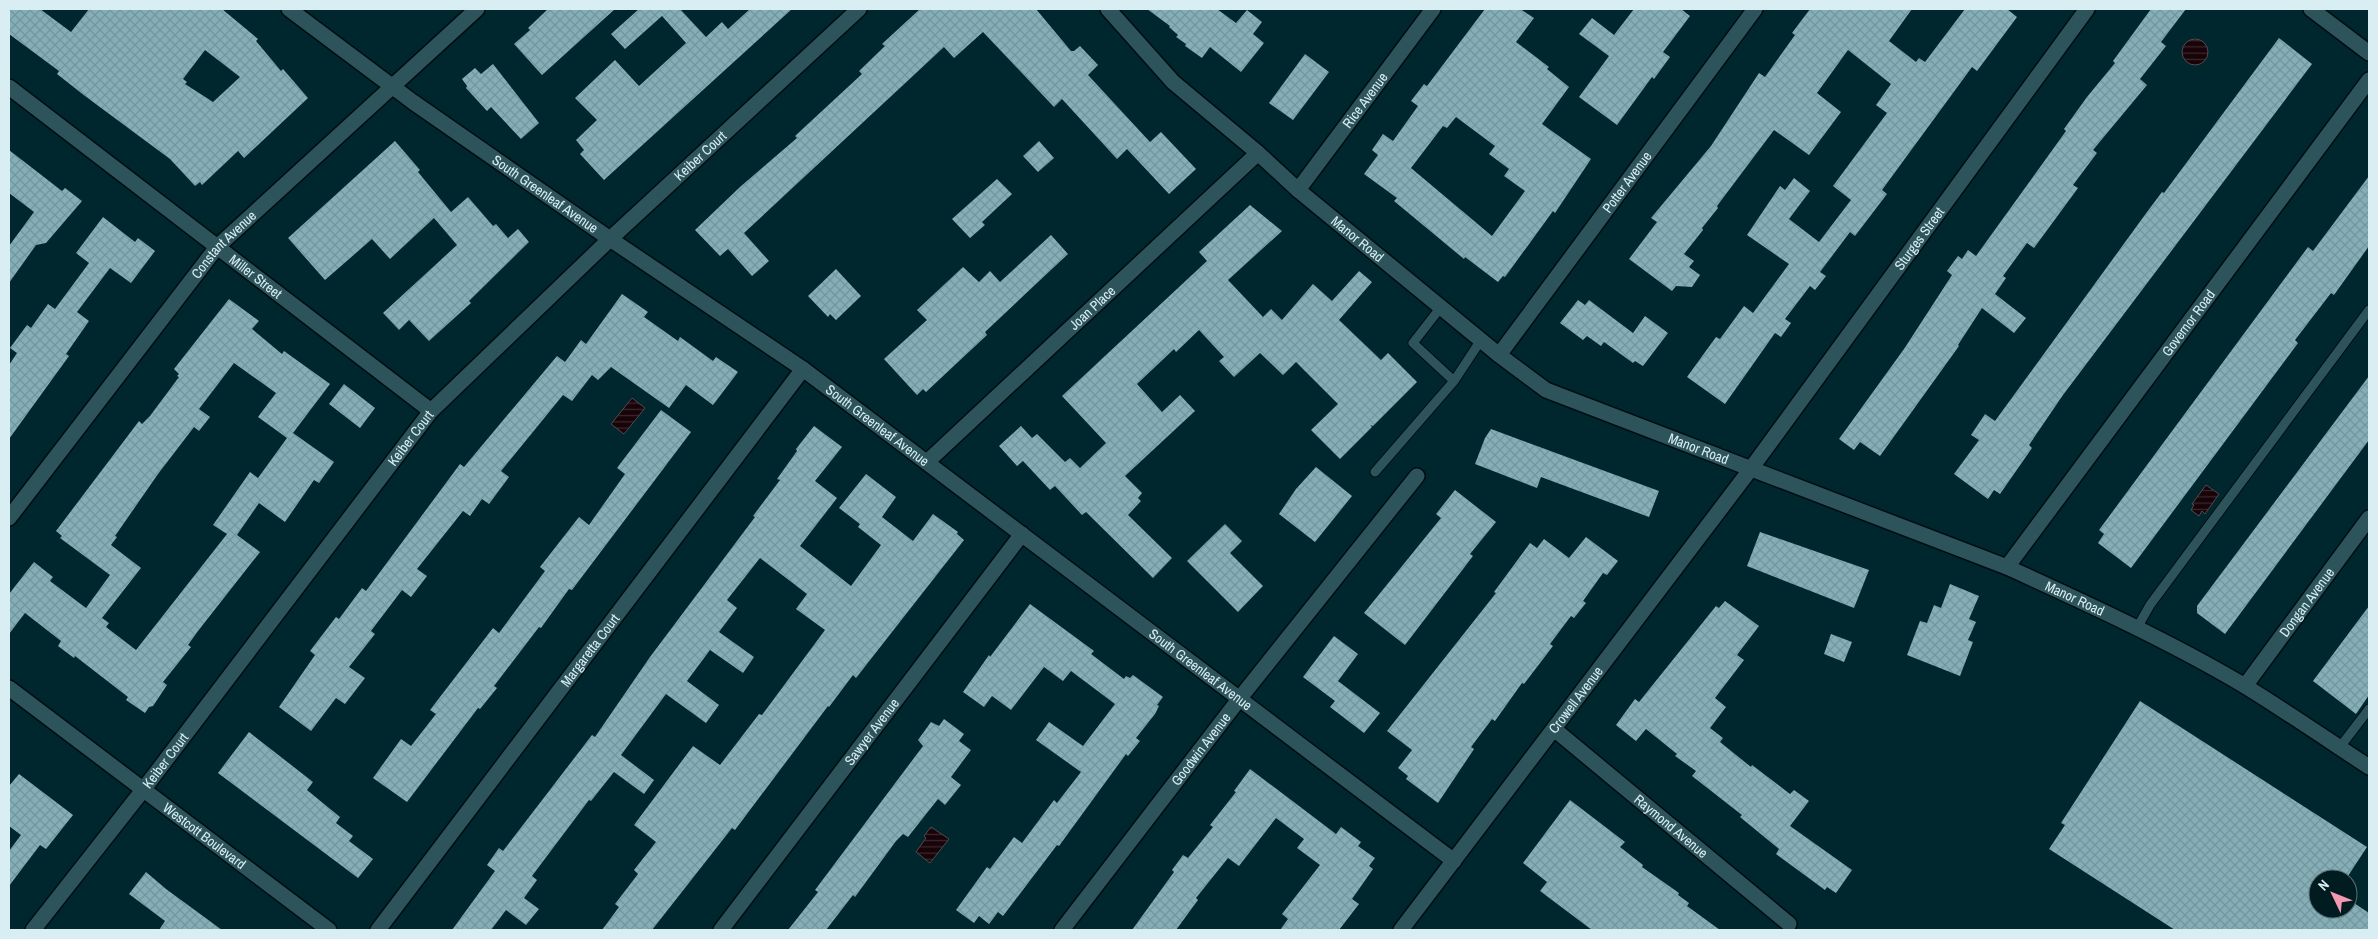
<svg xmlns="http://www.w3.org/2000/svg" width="2378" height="939" font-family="'Archivo Narrow',sans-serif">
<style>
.water{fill:url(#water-rules);stroke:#524a4f}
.building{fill:url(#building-cross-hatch);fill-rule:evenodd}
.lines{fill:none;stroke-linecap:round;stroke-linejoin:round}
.lane-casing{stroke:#000e11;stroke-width:11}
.street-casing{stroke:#000e11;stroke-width:18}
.secondary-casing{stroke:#000e11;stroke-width:18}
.lane{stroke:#2d545b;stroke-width:9}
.street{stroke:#2d545b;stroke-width:15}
.secondary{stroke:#2d545b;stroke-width:15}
.labels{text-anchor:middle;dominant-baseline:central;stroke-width:5;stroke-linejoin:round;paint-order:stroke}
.street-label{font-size:14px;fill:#d9eef2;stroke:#001c21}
</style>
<defs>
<pattern id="water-rules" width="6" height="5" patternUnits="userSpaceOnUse" patternTransform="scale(1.25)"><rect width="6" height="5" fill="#180309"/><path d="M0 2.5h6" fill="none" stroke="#39282d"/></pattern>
<pattern id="building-cross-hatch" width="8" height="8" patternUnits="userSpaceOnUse" patternTransform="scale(1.25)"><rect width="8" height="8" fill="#85afb7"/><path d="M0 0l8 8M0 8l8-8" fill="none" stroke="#74959c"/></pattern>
</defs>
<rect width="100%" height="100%" fill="#00272d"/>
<path class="water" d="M2182 52a13 13 0 1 1 26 0a13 13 0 1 1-26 0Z
M632,398L645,408L624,434L611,424Z
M2206,485L2219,494L2205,514L2202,511L2199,516L2191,510L2194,505L2192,504Z
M931,827L949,839L930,863L916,852L926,838L924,836Z"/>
<path class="building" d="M9,9H40L71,32L89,9H222L258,39L256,41L281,71L283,69L308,98L244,158L238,151L202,185L200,182L195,186L170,159L85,96L57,74L59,71L9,34ZM205,50L240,77L213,102L185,84L187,82L183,79Z
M548,9H615L542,75L514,44L530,30L528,28Z
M639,9H680L706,37L722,22L728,29L750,9H792L604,180L580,154L584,150L576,140L597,120L575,98L615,60L639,86L686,43L662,16L625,49L611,34Z
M920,9H1036L1071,51H1074L1080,46L1098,65L1088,75L1150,142L1161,132L1196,169L1169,194L1127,149L1117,159L1062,99L1054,107L983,32L954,58L944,47L744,233L769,261L752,276L728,249L720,256L695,230L740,187L797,138L795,136L862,74L859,71L885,46L882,44Z
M1147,9H1217L1236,23L1247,10L1262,22L1253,34L1264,43L1241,72L1210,47L1202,58L1185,46L1186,44L1176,37L1178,35L1169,27L1170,26Z
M1485,9H1520L1534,18L1516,42L1549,67L1547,69L1569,87L1542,124L1591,159L1555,213L1553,211L1505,277L1503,276L1498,282L1465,257L1464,259L1394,201L1397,198L1364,174L1378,155L1372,150L1383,134L1393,141L1418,106L1411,101L1424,84L1427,86ZM1456,117L1495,146L1489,154L1509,169L1504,176L1525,191L1492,236L1411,168L1443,126L1447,128Z
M1634,9H1681L1690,16L1663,52L1670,57L1654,79L1652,77L1617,125L1579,97L1609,56L1579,34L1592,18L1614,35Z
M1810,9H1912L1889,41L1916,62L1919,58L1925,62L1965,9H2007L2017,17L1977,71L1972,67L1882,190L1887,194L1855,236L1850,232L1820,272L1826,276L1815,290L1810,286L1785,319L1791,323L1781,337L1775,333L1725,404L1687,377L1716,337L1720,339L1744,306L1753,313L1789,264L1747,235L1780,186L1785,190L1794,178L1810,191L1789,219L1819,242L1851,200L1833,186L1887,113L1876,105L1891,84L1848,50L1817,93L1841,112L1809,155L1774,130L1717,206L1718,208L1702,228L1703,230L1684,254L1694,261L1689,267L1700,275L1692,287L1676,286L1672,291L1629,259L1657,222L1651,218L1711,146L1759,73L1765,77L1795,35L1792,33Z
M2151,9H2186L2161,42L2166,46L2140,79L2147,85L2093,150L2097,153L2073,185L2078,188L2034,248L2027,243L2003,276L2006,278L1995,294L2026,318L2014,333L1982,308L1958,345L1959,346L1880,456L1860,442L1854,450L1839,439L1904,349L1952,275L1947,271L1958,256L1962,259L1968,250L1976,256L2066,131L2064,129L2087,97L2115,63L2113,61Z
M2279,38L2312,64L2063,395L2029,445L2032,448L2000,494L1994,490L1988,499L1954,474L1979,440L1971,435L1985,414L1995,421L2147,212L2162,192L2164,193Z
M1305,54L1329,72L1293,120L1269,103Z
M493,64L539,123L521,139L491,107L487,111L466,88L467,86L462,79L475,68L481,74Z
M395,141L420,170L418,172L451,212L468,197L493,226L496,224L508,238L518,229L529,242L469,301L471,303L429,341L409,320L399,330L383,313L457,245L434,218L390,259L372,239L325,280L288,238Z
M1039,141L1054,158L1038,172L1023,156Z
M9,150L62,191L65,188L82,201L46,243L36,245L9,283V246L34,212L9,193Z
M2369,176V246L2334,295L2331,293L2295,340L2298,343L2131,568L2098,543L2104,534L2099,530L2308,247L2313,251Z
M997,179L1012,194L982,222L985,225L970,238L952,219Z
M1250,205L1282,231L1228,280L1263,317L1271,309L1282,320L1313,284L1332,301L1359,271L1372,282L1339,320L1381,360L1388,353L1417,382L1373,426L1370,425L1372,427L1340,459L1311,430L1338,404L1296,362L1283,375L1260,353L1234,377L1219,361L1224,357L1199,330L1176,352L1174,349L1137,384L1162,412L1180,395L1195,411L1125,476L1142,493L1138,498L1141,501L1128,515L1172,558L1153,578L1086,512L1082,515L1055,486L1050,490L1023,461L1017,466L999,446L1021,426L1032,438L1037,434L1065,462L1070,458L1080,468L1106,443L1062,396L1207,261L1199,252Z
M103,217L135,242L138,238L155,251L131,283L110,268L77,312L89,321L66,354L69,356L9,439V365L17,353L10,348L27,325L31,328L48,304L55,309L89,263L76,253Z
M1051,235L1068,254L985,332L987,335L926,392L923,389L917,395L884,359L927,320L917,310L963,267L979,282L990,271L1000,282Z
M836,269L861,296L836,320L830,314L828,317L808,296Z
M622,294L648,312L644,317L678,341L680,337L713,361L716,357L738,372L713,405L686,385L669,408L611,367L598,380L592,375L572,401L563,395L501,471L509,477L489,504L482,499L470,516L463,511L417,569L427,576L411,597L402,590L371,631L375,634L349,667L365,678L345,704L336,698L311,731L279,707L315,655L310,651L336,617L339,619L362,588L366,591L460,464L464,467L557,356L565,362L581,340L586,344Z
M229,299L259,321L252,329L282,354L284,351L330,384L293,433L334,462L319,483L314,480L285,522L259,503L237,535L260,552L198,631L188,645L191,647L163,682L167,685L153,706L149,707L145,713L126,700L128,697L75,656L74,658L58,646L61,641L25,613L9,634V594L34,562L53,577L50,581L86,608L110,575L60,538L62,536L56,531L139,421L142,424L150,416L179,377L177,376L179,374L174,369ZM234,363L276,393L258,417L287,438L258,478L250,472L213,525L227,534L136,650L106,627L109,623L102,618L141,568L111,545L117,537L115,536L158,474L194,427L199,431L210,417L199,409Z
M1578,300L1585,305L1589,300L1633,333L1645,316L1668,333L1643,366L1635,361L1633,363L1604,342L1601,346L1587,336L1583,340L1560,323Z
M2369,376V440L2225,634L2197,613V606Z
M344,384L375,408L360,428L329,404Z
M661,410L691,432L572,590L569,589L541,628L539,627L494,686L497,688L480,709L478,708L407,802L373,778L401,739L411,746L436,714L430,710L493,628L499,633L545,571L540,567L579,517L589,525L625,474L617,468Z
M814,426L842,447L815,481L837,498L800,546L851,586L881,545L858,527L860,524L839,508L866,474L896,497L882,517L913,541L933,514L958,532L957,534L964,540L856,678L853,675L829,707L828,706L735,830L732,828L652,930H602L619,907L615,904L638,874L634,870L656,842L634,825L693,746L720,765L759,714L762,715L825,630L796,609L807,594L760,558L727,600L737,608L719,632L754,657L743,673L710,650L687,681L719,705L706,723L666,694L621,755L654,780L644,794L614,772L591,801L589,800L532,876L537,880L524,898L539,909L526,925L506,910L491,930H452L495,871L487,865L499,848L503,851L592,735L595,737L650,657L755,517L753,516L780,480L777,479L797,451L796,449Z
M1491,429L1659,491L1649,517L1541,477L1537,488L1475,464L1485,438Z
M1316,467L1352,496L1315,542L1279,514L1296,489Z
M1455,490L1496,522L1470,554L1473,556L1405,645L1364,613L1441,518L1436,514Z
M1225,524L1242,541L1230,553L1263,586L1238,612L1187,561Z
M1760,532L1869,570L1854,608L1747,566Z
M1586,537L1618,561L1607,575L1603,573L1583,601L1586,603L1574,618L1571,616L1550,644L1553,646L1524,684L1522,683L1495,721L1492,719L1471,747L1474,749L1438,803L1406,779L1408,776L1398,768L1412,750L1387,731L1496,593L1494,592L1530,543L1537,548L1544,539L1569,558Z
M1950,584L1979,596L1969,619L1976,622L1968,640L1973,642L1960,676L1907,655L1920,621L1927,623L1934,605L1941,608Z
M1725,601L1759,626L1737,655L1744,660L1715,698L1726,707L1710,728L1723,738L1720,742L1751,767L1752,765L1790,794L1794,790L1809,801L1790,826L1852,870L1836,893L1827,887L1825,890L1776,854L1779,849L1740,817L1742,815L1692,776L1696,771L1675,756L1677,754L1646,729L1636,741L1616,725L1635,699L1639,702L1716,606L1719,608Z
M1030,604L1094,651L1091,654L1124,679L1126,676L1130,678L1133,675L1163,697L1157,705L1159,706L1155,714L1136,738L1140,741L1128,756L1126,754L1059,846L1057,845L1003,916L998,912L989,924L979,916L974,923L956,910L987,867L990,869L1014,837L1022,843L1054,800L1057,803L1081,772L1036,740L1049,722L1083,746L1115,704L1071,671L1063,681L1044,667L1011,710L992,696L984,707L963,692L989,655L990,657Z
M2369,606V695L2356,714L2313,681Z
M1831,634L1852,642L1844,662L1824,654Z
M1334,636L1358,654L1338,681L1380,713L1364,733L1330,707L1335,701L1303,677Z
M2140,701L2367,847L2346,879H2318V909H2348V899L2369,913V930H2175L2049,849L2065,825L2061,823Z
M944,719L964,734L959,741L971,750L951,777L961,785L945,805L938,799L908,837L903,834L896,841L855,897L853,895L826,930H788L818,892L815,890L923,746L918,740L931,722L939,726Z
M249,732L313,782L307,790L340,817L336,823L353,836L349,841L373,859L358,878L218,773Z
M1250,769L1336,834L1341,827L1361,842L1358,846L1375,858L1369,866L1373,869L1352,899L1359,904L1339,930H1280L1288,919L1282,914L1320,865L1297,848L1304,839L1276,818L1239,866L1228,858L1196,898L1198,900L1176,930H1132L1174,872L1172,870L1183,855L1188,858L1213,827L1210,825L1236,792L1234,791Z
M19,774L73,815L46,849L40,845L9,886V851L21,835L9,826V786Z
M1570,800L1625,842L1620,847L1643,865L1642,867L1679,893L1678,895L1689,903L1687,906L1720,930H1592L1540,891L1547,882L1523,863Z
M146,872L166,889L222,930H159L165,921L129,894Z"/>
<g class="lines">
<g class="lane-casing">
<path id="lane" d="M1441,307L1413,343L1454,381
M1375,472L1454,381L1481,340
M2137,628L2150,605L2369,310
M2340,747L2369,709"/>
</g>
<g class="street-casing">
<g id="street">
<path id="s1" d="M289,9L413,102L610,239L803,369L1454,861"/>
<path d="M2311,9L2369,53"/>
<path id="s2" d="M9,87L431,411"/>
<path id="s3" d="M1298,190L1433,9"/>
<path id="s4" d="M1499,355L1755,9"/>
<path id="s5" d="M927,462L1258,153"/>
<path id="s6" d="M9,518L217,247L477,9"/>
<path id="s7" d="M2007,567L2369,80"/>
<path id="s8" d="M2245,686L2369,518"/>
<path id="s9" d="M9,688L329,930"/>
<path id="s10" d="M1554,729L1789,924"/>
<path id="s11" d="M33,930L143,790L431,411L610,239L859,9"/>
<path id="s12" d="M378,930L803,369"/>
<path id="s13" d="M721,930L1022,534"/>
<path id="s14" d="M1062,930L1240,698L1417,476"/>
<path id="s15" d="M1401,930L1750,470L2087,9"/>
</g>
</g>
<g class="secondary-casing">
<g id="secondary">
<path id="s16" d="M1108,9L1173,82L1258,153L1298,190L1499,355L1546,390L2007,567C2088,604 2169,641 2245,686C2287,712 2328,740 2369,767"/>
</g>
</g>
<use href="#lane" class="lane"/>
<use href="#street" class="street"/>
<use href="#secondary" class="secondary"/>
</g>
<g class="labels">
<g class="street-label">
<text stroke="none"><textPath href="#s3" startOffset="112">Rice Avenue</textPath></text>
<text stroke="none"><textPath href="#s11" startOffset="1025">Keiber Court</textPath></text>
<text stroke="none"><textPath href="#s4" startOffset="215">Potter Avenue</textPath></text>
<text stroke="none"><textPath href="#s1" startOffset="316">South Greenleaf Avenue</textPath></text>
<text stroke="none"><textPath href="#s16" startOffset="340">Manor Road</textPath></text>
<text stroke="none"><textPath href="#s15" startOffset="864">Sturges Street</textPath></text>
<text stroke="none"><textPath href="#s6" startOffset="348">Constant Avenue</textPath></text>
<text stroke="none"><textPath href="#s2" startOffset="311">Miller Street</textPath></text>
<text stroke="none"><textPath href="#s5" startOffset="226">Joan Place</textPath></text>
<text stroke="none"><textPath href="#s7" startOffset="304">Governor Road</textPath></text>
<text stroke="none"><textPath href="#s1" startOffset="721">South Greenleaf Avenue</textPath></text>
<text stroke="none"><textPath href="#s11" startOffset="620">Keiber Court</textPath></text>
<text stroke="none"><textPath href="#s16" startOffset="745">Manor Road</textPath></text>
<text stroke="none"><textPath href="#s16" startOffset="1150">Manor Road</textPath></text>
<text stroke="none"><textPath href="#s8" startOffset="104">Dongan Avenue</textPath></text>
<text stroke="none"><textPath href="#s12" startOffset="351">Margaretta Court</textPath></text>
<text stroke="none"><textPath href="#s1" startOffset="1126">South Greenleaf Avenue</textPath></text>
<text stroke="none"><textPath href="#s15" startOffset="289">Crowell Avenue</textPath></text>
<text stroke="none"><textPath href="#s13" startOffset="249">Sawyer Avenue</textPath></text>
<text stroke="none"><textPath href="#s14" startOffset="228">Goodwin Avenue</textPath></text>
<text stroke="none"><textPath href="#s11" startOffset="215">Keiber Court</textPath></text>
<text stroke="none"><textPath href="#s10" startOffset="152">Raymond Avenue</textPath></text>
<text stroke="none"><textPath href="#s9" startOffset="245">Westcott Boulevard</textPath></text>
</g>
</g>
<rect width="2378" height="939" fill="none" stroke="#d9eef2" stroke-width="20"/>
<g transform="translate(2333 894) rotate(313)"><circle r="24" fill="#001c21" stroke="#577075"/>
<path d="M0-4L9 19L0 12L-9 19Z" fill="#f29ab0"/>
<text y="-8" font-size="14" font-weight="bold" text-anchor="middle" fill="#d9eef2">N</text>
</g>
</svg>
